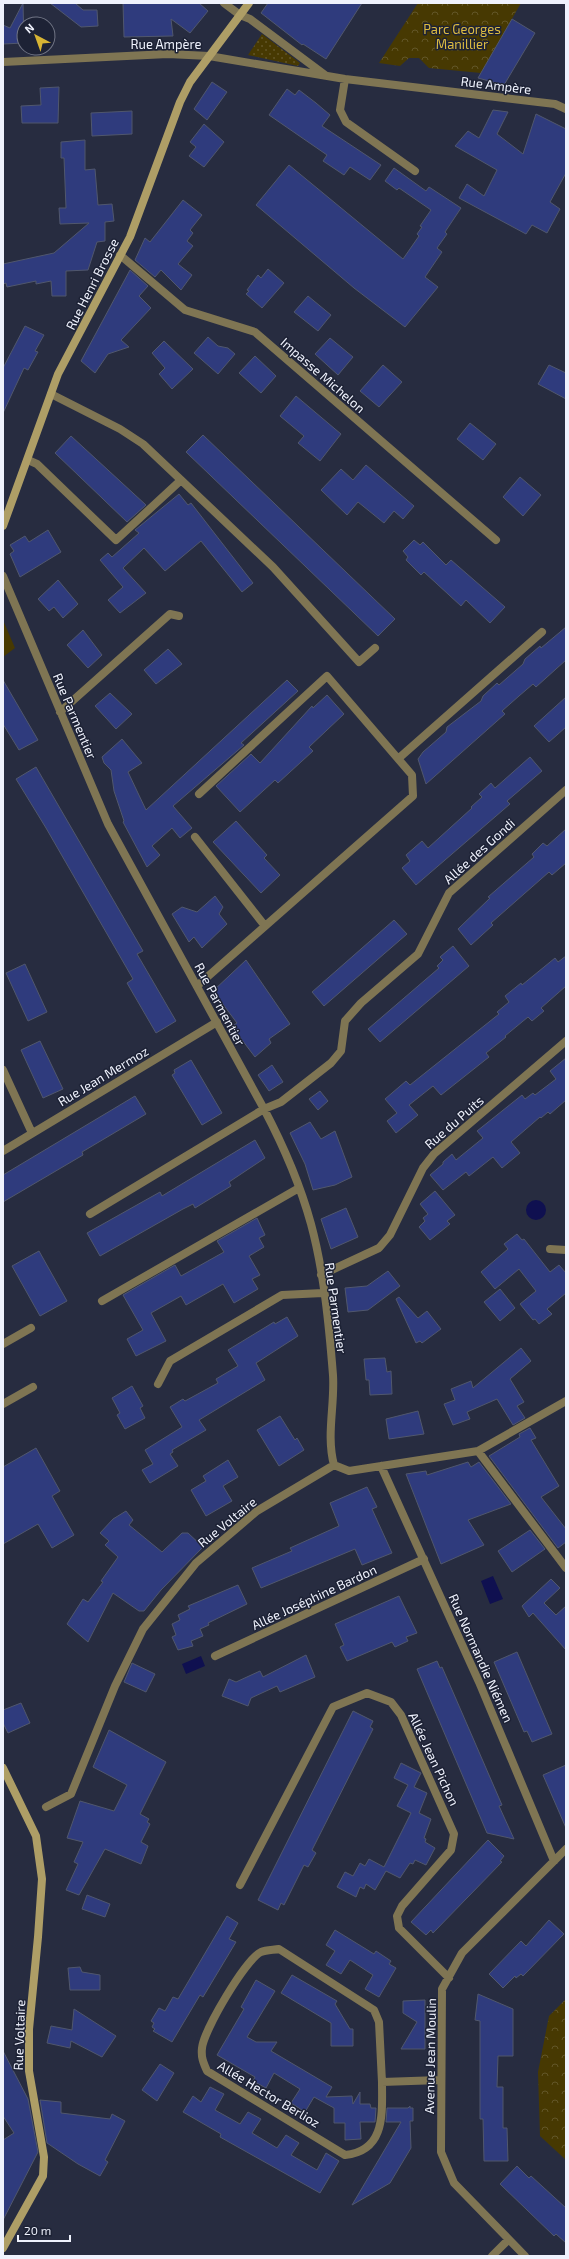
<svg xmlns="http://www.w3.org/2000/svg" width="569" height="2259" font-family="'Exo 2',sans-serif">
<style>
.grass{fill:url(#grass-dots)}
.park{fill:url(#park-crowns)}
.pitch{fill:#473902}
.water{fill:#0f1050}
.building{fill:#2f3b7d;stroke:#50576d}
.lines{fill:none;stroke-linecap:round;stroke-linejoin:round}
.street{stroke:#7f7553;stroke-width:8}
.secondary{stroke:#ae9e66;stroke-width:8}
.labels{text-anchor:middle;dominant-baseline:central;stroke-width:3;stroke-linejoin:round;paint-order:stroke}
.park-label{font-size:13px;fill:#debc41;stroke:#1d2235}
.street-label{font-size:13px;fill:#eff2fd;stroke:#1d2235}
</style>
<defs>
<pattern id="grass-dots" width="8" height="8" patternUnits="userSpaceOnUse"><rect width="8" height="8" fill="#473902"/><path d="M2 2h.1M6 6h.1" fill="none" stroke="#625628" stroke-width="1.8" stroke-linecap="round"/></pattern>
<pattern id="park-crowns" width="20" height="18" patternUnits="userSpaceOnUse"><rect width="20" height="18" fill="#473902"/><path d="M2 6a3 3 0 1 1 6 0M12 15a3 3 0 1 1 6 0" fill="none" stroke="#625628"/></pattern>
</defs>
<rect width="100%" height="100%" fill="#272c40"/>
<path class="grass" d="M262,34L300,63L298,66L248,55Z"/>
<path class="park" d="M418,3H521L481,73L429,68L419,58H409L400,66L379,63Z
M566,1999V2160L540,2136L538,2072L549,2016Z"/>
<path class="pitch" d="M3,620L15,648L3,657Z"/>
<path class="water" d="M526 1210a10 10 0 1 1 20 0a10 10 0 1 1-20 0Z
M493,1576L503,1599L490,1604L481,1581Z
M201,1656L205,1666L186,1674L182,1664Z"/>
<path class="building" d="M23,3L24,43L3,44V25L10,28Z
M50,3H75L83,10H97L98,26L81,27Z
M123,3H199L208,11L190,33L171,19L173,36L124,37Z
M268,3H362L326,59L303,44L302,45L261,13Z
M512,19L535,33L504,85L478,78Z
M212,82L227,92L207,120L194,109Z
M59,87L58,123H22L21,106L41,105L40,88Z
M287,89L295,95L299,90L316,103L330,115L322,126L381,165L370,180L350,167L344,175L323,161L327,155L269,115Z
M493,110L508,112L497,134L523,154L536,114L566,129V173L550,202L560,209L547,233L532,225L526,234L459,198L467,184L484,196L497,170L455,146L468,131L479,138Z
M132,111V134L92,136L91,113Z
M204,124L224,142L204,167L189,156L196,147L190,142Z
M85,140V170L95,169L98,205L112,204L114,221L105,222V241L97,242L88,270L66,271V296H52L51,281L36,284V281L7,287L6,283L3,284V264L54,253L89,223L60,224L59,208H66L64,158H61V142Z
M289,165L403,259L419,236L417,234L422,227L420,226L431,210L399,188L397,190L385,181L394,168L426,191L429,187L461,208L445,232L447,234L437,248L442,252L425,277L438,287L405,327L354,288L256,205Z
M183,200L202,215L190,230L193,233L187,241L193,246L178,264L192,275L181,290L161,270L155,277L135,260L145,238L150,242Z
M268,269L284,283L262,308L246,294L249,291L247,290L258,275L261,278Z
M130,270L148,286L139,296L151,308L121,340L129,347L108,354L95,373L81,361Z
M308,296L331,315L318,331L294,312Z
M25,326L44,335L35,351L38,352L28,370L24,368L3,413V368Z
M208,337L218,346L228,348L235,354L218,374L194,353Z
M330,338L353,357L338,375L315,354Z
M164,341L193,369L172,389L159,374L165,368L152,353Z
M255,356L276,376L261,393L239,373Z
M383,365L402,382L379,407L360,391Z
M549,365L566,373V399L538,384Z
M296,396L341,434L320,461L298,443L304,436L280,416Z
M470,423L496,444L483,460L457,439Z
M203,435L395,619L378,636L186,452Z
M71,436L146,505L127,522L55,453Z
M366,465L414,506L403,519L394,511L384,523L358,502L347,515L321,490L341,469L353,480Z
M520,477L541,495L523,516L503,497Z
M179,494L188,505L191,503L253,583L242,592L201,541L165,571L144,548L123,568L146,593L120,613L108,600L123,587L100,560L108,553L112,557L139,533L135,530Z
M48,530L61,552L20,577L10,554L14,551L10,545L25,536L29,542Z
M414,540L420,545L423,542L446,565L451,560L505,607L490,623L466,600L461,606L424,572L421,575L406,560L408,557L403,551Z
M58,580L78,604L63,618L54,607L49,611L38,599Z
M566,627V660L536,687L533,684L519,696L502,711L505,714L426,784L418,759L423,752L446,732L447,727L481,701L483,696L497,683L499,685L523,664L525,659L540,646L541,648Z
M83,630L102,655L88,668L67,645Z
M168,649L182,664L156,684L144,670Z
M3,680L38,740L19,750L3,724Z
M287,680L298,691L241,743L244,745L173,806L192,828L180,838L172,828L152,846L160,855L147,867L123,822L124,821L114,791L111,770L104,763L102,757L122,739L142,763L128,772L146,810Z
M110,693L132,714L116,729L95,706Z
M327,695L344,714L309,747L313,751L278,783L275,780L240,812L216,786L251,754L260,763L312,706L313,708Z
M566,697V727L549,742L534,726Z
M530,757L542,771L507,801L510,804L416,885L402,868L410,861L406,855L422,841L428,848L472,808L471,807L482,797L479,794L491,783L495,788Z
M36,767L143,951L137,954L176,1021L156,1033L127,983L133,979L46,828L16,779Z
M236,821L267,855L264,858L280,875L261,893L213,842Z
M566,829V863L552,875L549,872L491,923L493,925L471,945L458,929L490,898L488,897L534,857L532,854L543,843L547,846Z
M215,896L223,907L219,914L227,924L202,948L194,937L189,942L172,914L182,907L197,912Z
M394,920L407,934L324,1006L312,992Z
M453,946L469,966L380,1042L368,1029L439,968L437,966L443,960L440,957Z
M566,956V986L541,1008L544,1011L532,1021L528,1017L505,1036L506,1037L486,1053L489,1057L441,1095L433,1086L409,1105L418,1115L396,1133L387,1121L397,1113L385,1099L406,1081L410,1085L499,1014L497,1012L509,1002L505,996L521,983L522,985L555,958L558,962Z
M246,960L290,1024L269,1039L271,1043L255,1057L239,1036L234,1025L237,1023L213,991Z
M25,964L47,1012L28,1021L6,973Z
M40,1041L63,1089L43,1098L21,1050Z
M566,1058V1100L550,1114L548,1112L541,1118L540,1117L511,1142L520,1153L502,1168L493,1157L469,1176L466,1172L443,1190L430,1175L443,1164V1162L452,1154L456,1160L483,1138L477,1131L522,1095L525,1099L533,1093L535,1095L556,1079L550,1071Z
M191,1060L222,1113L202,1125L172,1075L175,1073L174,1070Z
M272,1065L283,1082L269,1091L258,1075Z
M320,1091L328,1101L318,1110L309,1099Z
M135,1096L146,1114L82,1152L83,1155L3,1202V1175Z
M310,1122L321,1139L335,1131L352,1177L335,1185L313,1190L305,1164L290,1133Z
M255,1140L265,1158L229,1182L231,1186L195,1208L193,1204L183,1209L100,1256L87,1233L160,1192L162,1196Z
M435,1191L455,1215L447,1221L450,1224L430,1240L419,1227L425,1221L423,1218L428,1214L420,1204Z
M346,1208L358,1237L331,1249L321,1219Z
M257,1218L265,1235L259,1238L264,1247L249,1256L260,1275L252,1279L258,1289L234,1303L223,1284L186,1305L181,1296L151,1313L166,1341L136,1356L127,1339L143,1330L123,1295L175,1265L181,1276L224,1252L217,1241Z
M517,1234L522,1240L524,1239L550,1272L559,1265L566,1273V1293L547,1309L552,1314L539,1324L535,1319L533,1320L520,1304L536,1291L519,1269L495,1289L481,1272L508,1249L504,1244Z
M39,1251L67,1301L40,1316L12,1266Z
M388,1271L400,1286L368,1310L348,1312L345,1288L367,1286Z
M500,1289L515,1308L500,1321L484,1302Z
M399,1297L418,1318L427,1311L441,1329L422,1343L420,1341L416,1343L396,1299Z
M287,1317L298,1336L256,1363L265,1380L199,1420L206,1430L172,1450L173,1452L170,1454L178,1466L150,1483L142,1470L153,1464L145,1450L182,1427L170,1407L183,1399L185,1401L218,1383L216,1379L238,1366L228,1350L274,1322L275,1324Z
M521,1348L531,1361L510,1379L524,1402L517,1406L525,1418L513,1425L497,1399L467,1412L470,1419L453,1425L444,1404L455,1400L451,1389L471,1381L473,1388Z
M385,1358L387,1372L391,1371L392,1394L370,1395L369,1380H366L364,1359Z
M132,1386L143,1406L140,1408L145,1418L125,1429L117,1415L120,1413L112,1398Z
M418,1411L424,1434L389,1439L386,1419Z
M280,1416L295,1440L297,1438L304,1450L279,1466L257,1430Z
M530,1428L536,1438L531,1440L559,1486L541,1497L566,1529V1542L558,1548L489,1456L520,1437L519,1434Z
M36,1448L60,1491L52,1496L74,1535L52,1548L38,1524L3,1544V1467Z
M228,1460L238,1477L223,1486L232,1501L206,1516L191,1490L206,1481L203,1476Z
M468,1462L471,1467L479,1462L511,1504L468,1520L484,1545L441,1564L406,1474L426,1471L427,1475Z
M367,1487L377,1507L372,1509L392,1553L362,1565L355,1549L261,1588L252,1568L292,1551L290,1548L339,1526L330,1503Z
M126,1511L133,1520L129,1525L162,1552L182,1533H188L203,1547L161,1590L144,1611H139L113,1593L88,1642L67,1624L83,1599L88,1602L103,1582L101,1581L118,1557L105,1545L109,1541L100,1533L113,1519Z
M530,1530L545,1549L512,1572L498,1551Z
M551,1579L560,1588L544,1603L556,1615L566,1606V1650L533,1613L529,1617L522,1606Z
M238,1585L247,1604L208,1623L209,1625L200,1629L203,1636L191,1641L193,1646L178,1650L172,1637L176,1635L172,1624L180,1620L178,1615L190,1609L188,1606Z
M399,1596L417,1633L406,1637L408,1641L395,1647L392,1642L347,1661L340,1647L344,1645L335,1624Z
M517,1652L552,1734L532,1742L527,1731L524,1732L494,1662Z
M306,1655L315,1677L280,1692L277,1686L251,1698L248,1706L222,1696L229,1679L236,1682L260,1671L263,1677Z
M437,1661L440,1668L442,1667L456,1699L502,1805L499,1806L514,1839L487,1833L417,1669Z
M132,1663L155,1674L146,1692L124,1682Z
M21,1703L30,1723L8,1733L3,1723V1710Z
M353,1711L373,1721L370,1727L373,1729L312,1850L316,1853L308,1867L304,1865L284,1905L281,1903L278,1910L258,1900Z
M109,1730L166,1762L140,1814L149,1819L147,1822L150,1824L141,1842L148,1846L141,1864L105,1849L79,1895L66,1890L78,1864L74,1862L83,1842L67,1838L80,1801L114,1811L127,1785L93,1767Z
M401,1763L421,1773L414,1787L427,1793L419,1813L431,1819L424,1838L426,1839L425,1842L435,1848L426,1865L415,1860L413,1864L410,1863L400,1878L386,1871L375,1890L366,1884L364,1889L360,1887L356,1897L337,1887L345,1872L353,1876L360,1863L365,1866L369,1859L384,1867L411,1813L397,1806L408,1785L394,1778Z
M566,1765V1828L543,1775Z
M488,1840L504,1856L500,1861L502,1862L433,1933L431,1930L426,1935L411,1922Z
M87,1895L110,1904L105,1917L82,1909Z
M227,1916L238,1923L229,1939L236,1942L203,1997L200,1995L172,2042L153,2031L155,2029L152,2027L154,2023L151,2021L159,2008L165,2011L173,1997L178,1999Z
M549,1920L564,1934L523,1976L521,1974L516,1978L515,1976L503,1988L489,1974L521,1941L526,1946Z
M335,1930L374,1954L376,1951L391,1961L389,1964L396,1968L379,1997L365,1989L373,1975L350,1960L341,1974L326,1965L335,1951L326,1945Z
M80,1967L82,1972L100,1975V1990H70L68,1968Z
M292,1975L337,2001L335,2004L350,2029H353V2046H331V2023L281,1993Z
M256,1980L275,1991L247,2037L256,2042H277L271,2051L332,2087L326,2097L352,2096L353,2104L360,2092V2104H370L371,2108H376L375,2122H360L361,2139L345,2140V2123H334V2108L314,2097L305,2112L291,2103L300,2089L274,2073L266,2088L253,2081L255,2077L217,2055L244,2009L241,2007Z
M478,1994L513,2009V2056H498L497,2087H503V2128H507L508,2161H484L483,2119H480V2021L475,2020Z
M425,2000V2049H401L417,2022L403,2013V2001Z
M74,2009L116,2036L102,2057L71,2041L70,2048L47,2043L51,2026L72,2030Z
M3,2051L28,2099L38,2152L3,2220V2140L14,2133L3,2116Z
M160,2064L174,2073L157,2101L142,2090Z
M210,2087L224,2094L215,2110L240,2124L248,2112L261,2119L252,2133L277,2148L286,2135L299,2143L291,2155L317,2170L326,2153L339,2161L320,2193L220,2137L221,2134L183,2112L193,2096L201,2102Z
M40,2100L61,2102V2113L110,2119L112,2114L125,2121L105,2160L108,2162L100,2176L78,2164L47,2143Z
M410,2106V2108H413V2121H410L411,2148L390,2183L352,2205L401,2122H386L387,2108H408Z
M517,2166L529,2178L531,2176L566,2208V2243L556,2234L554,2236L500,2184Z"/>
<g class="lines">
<path class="street" d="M224,3L240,15L250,19L325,75
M3,62L168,54L209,56L345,79L555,104L566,109
M345,79L340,110L346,122L415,171
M120,255L185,310L255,332L496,540
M51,394L120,429L143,444L273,567L359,662L375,648
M28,460L37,464L116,540L180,481
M3,576L108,824L264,1109C283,1145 300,1184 311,1224C324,1272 329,1325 333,1375C335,1405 326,1435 334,1465
M60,712L170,614L179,616
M399,758L542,632
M195,837L265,926
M197,986L413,796L412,775L327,676L199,794
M3,1070L32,1133
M3,1151L217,1022
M90,1214L264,1109L281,1102L331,1063L341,1051L345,1021L361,1003L418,954L449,893L566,790
M550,1249L566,1250
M321,1275L379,1248L390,1235L423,1168L434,1154L566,1041
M102,1301L299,1188
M3,1344L31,1328
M158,1384L170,1361L282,1295L323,1293
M3,1404L33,1387
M478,1451L566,1568
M381,1466L479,1682L554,1861
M215,1656L424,1559
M46,1807L71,1794L115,1686L143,1629L196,1563L257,1511L334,1465L349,1471L478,1451L566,1401
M240,1885L333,1707L367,1693L391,1702L401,1715L454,1834L451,1850L402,1906L397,1916L399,1928L449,1978
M382,2082C382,2113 386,2151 345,2155L207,2071C203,2062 201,2057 202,2048C204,2030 245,1960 261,1952C266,1950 274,1950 279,1949L374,2010L379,2022L382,2082L440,2080
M492,2256L508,2240
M525,2256L454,2183L441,2152L442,1989L462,1953L566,1849"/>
<path class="secondary" d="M3,526L58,374L130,237L180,102L190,82L249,3
M3,1768L36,1836L42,1879L38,1937L29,2029V2071L44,2157L43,2176L3,2248"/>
</g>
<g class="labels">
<g class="park-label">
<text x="462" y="29">Parc Georges<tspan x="462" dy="15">Manillier</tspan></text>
</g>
<g class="street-label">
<text x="166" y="44">Rue Ampère</text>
<text transform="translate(496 85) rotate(7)">Rue Ampère</text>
<text transform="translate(92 284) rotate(-63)">Rue Henri Brosse</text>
<text transform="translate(323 375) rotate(41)">Impasse Michelon</text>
<text transform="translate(75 716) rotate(67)">Rue Parmentier</text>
<text transform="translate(479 851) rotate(-42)">Allée des Gondi</text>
<text transform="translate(220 1004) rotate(62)">Rue Parmentier</text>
<text transform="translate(103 1076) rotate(-31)">Rue Jean Mermoz</text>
<text transform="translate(454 1122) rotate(-41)">Rue du Puits</text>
<text transform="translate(336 1308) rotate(82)">Rue Parmentier</text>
<text transform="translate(227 1522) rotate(-39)">Rue Voltaire</text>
<text transform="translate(314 1597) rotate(-25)">Allée Joséphine Bardon</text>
<text transform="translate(481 1658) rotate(66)">Rue Normandie Niémen</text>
<text transform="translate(434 1759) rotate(65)">Allée Jean Pichon</text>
<text transform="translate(19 2035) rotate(-88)">Rue Voltaire</text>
<text transform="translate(430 2056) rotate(-89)">Avenue Jean Moulin</text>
<text transform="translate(269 2094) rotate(31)">Allée Hector Berlioz</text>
</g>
</g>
<rect width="569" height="2259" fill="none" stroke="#eff2fd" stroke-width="8"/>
<g transform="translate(36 36) rotate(319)"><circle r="19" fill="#1d2235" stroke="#717585"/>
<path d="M0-3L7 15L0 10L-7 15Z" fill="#d7b434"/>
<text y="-6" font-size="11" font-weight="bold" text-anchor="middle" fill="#eff2fd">N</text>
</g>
<path d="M18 2235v6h52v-6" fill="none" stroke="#eff2fd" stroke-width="2"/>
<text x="24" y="2235" font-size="12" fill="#eff2fd" stroke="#1d2235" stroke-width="3" paint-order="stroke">20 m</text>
</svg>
